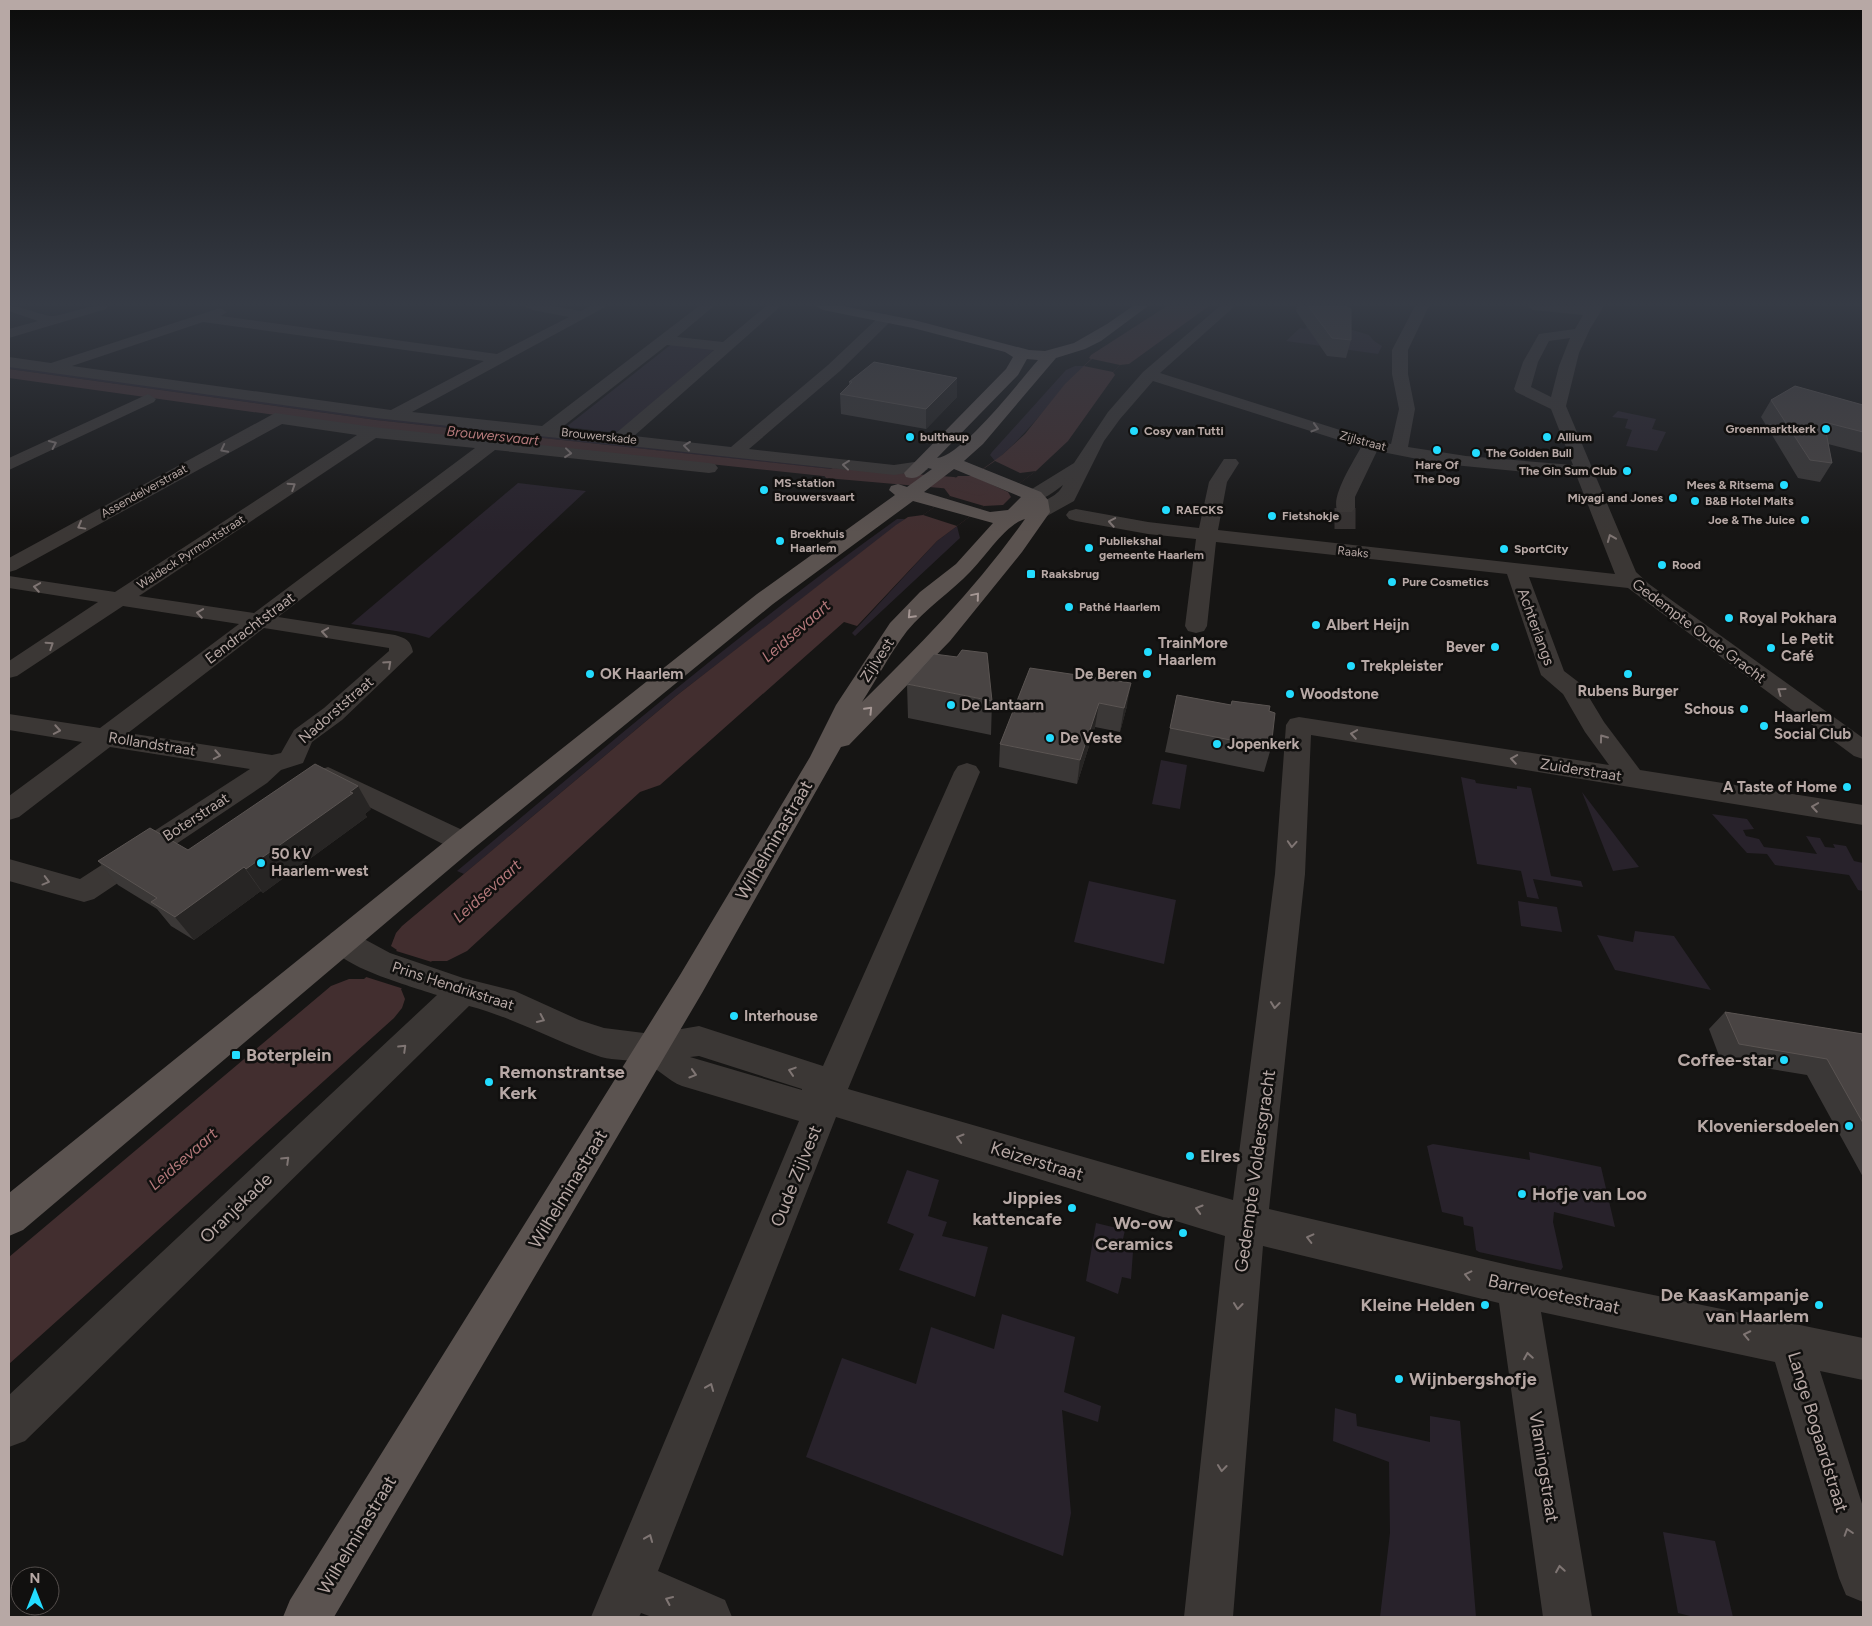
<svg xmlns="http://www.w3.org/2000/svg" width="1872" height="1626" font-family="Figtree,sans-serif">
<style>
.green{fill:#28222b}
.water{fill:#422e2f}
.pier{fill:#161514}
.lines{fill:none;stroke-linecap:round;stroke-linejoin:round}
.canal{fill:#422e2f;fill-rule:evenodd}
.minor-tunnel{stroke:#363231;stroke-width:21;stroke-dasharray:21 10;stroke-linecap:butt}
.minor{fill:#3b3735;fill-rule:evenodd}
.major{fill:#5b5350;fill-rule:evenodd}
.wall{fill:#3b3837}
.shaded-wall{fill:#272524}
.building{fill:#494443;stroke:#5a5452}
.oneway{stroke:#7f7573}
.oneway2{stroke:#a59794}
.poi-dot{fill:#23dcff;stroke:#11100f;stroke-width:2}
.labels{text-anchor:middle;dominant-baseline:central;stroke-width:5;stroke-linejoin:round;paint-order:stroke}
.far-poi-label{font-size:12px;font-weight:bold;fill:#b7a8a5;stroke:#11100f;text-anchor:start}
.far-street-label{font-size:12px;fill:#b7a8a5;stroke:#11100f}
.far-water-label{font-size:14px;font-style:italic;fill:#b5797b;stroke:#11100f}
.poi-label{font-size:15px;font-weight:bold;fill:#b7a8a5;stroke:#11100f;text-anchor:start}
.street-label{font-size:15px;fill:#b7a8a5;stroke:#11100f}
.water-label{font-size:16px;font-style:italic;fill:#b5797b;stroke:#11100f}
.near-street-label{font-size:18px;fill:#b7a8a5;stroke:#11100f}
.near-poi-label{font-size:18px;font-weight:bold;fill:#b7a8a5;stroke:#11100f;text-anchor:end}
</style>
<rect width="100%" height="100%" fill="#161514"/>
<path class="green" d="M1307,326L1346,328L1369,335L1374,341L1382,346L1378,354L1286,341L1300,328L1305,329Z
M673,343L716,348L618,433L566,427Z
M9,365L268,400L833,466L830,469L376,420L9,369Z
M1075,366H1084C1052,398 1030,432 995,461L990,455L992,452L1066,370Z
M1618,411L1656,419L1652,429L1666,432L1657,451L1626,446L1632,430L1625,428L1628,419L1612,417Z
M518,483L586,491L429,638L415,634L351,624Z
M897,519H905L676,696L464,874L457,871C601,751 744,628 897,519Z
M957,526L960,538L855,636L852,633L937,541Z
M1161,760L1187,765L1180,809L1152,804Z
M1461,777L1475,780L1476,783L1517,789V786L1531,788L1551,876L1581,881L1583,887L1533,879L1539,899L1527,897L1521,871L1477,864Z
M1582,792L1639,867L1613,871Z
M1712,814L1747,819L1754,829L1743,830L1746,836L1759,839L1764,847L1817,854L1806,836L1820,838L1825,847L1835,848L1833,844L1846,846L1854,861L1863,863V891L1858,890L1849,875L1775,865L1767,854L1747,853Z
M1089,881L1176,900L1164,964L1074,942Z
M1518,901L1557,907L1562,932L1521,926Z
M1635,931L1674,936L1711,990L1615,970L1597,935L1633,942Z
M1433,1144L1530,1160L1529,1152L1601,1167L1615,1227L1554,1212L1553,1222L1563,1267L1561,1270L1479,1252L1476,1250L1473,1227L1464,1225L1463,1217L1442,1212L1427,1146Z
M907,1170L939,1180L928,1216L947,1222L942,1236L988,1247L975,1297L899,1270L914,1234L887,1223Z
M1096,1223L1125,1230L1121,1248L1133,1252L1131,1279L1122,1277L1118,1294L1086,1281Z
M1002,1314L1075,1337L1064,1392L1101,1406L1098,1422L1062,1410L1071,1513L1063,1556L806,1457L842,1358L916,1384L931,1327L994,1349Z
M1335,1408L1356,1414L1357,1426L1430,1442V1416L1460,1421L1476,1617H1380L1390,1533L1389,1462L1333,1441Z
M1663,1532L1715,1541L1733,1617H1694L1678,1613Z"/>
<path class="water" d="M1167,306H1209L1129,364L1120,365L1113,372L1115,375L1068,441L1036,471L1008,492L1011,497L1003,505L984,506L937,541L857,626L844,622L660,785L640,792L467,951L447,961H432L401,989L405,999L402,1008L394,1018L9,1364V1257L331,986L349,979H364L397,950L391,946L396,933L402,926L676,696L896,525L908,517L923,515L950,496L944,488L958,476H973L1002,455L1025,434L1065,384L1091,359L1089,358L1091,355Z
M9,369L376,420L878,474L870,481L368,428L9,378Z"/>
<path class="pier" d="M1092,359L1120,365L1113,372L1084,366Z
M995,461L1020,473L1036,471L1008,492L973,476Z
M950,496L984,506L957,526L923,515Z
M393,950L435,963L404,989L363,976Z"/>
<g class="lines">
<path class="canal" d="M833,468L954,477L985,486L988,490L985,494L978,496L952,489L826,478L823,474L826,470Z"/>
<path class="minor-tunnel" d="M1345,508V533"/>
<path class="minor" d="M9,306C23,306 45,317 54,316C73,313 88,304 108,306L106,309L9,338V329L38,321L9,311Z
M525,306H554L581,311L590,306H607L412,412L542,426L699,306H714L677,337L723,342L766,306H781L634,436L731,447L828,365L881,315L886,314L893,318L891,321L840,371L749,449L894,465L921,461L927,462L930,466L927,470L894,475L376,418L9,367V357L51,363L220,308L227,312L221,316L497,354L569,317L532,310ZM203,322L484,361L391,410L72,366ZM667,345L714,350L615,434L561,428Z
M1220,306H1235L1160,373L1340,430L1391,444L1399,409L1392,374V350L1415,306H1429L1408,350V374L1415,409L1408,447L1466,456L1573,465L1551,409L1516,392L1514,389L1523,362L1539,334L1575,329L1583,315L1533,310L1526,306H1604L1590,329L1579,353L1566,406L1636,572L1649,584L1863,738V759L1854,756L1628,588L1529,577L1564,671L1581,684L1604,722L1640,770L1863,805V825L1311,735L1305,874L1269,1209L1517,1267L1863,1338V1380L1820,1371L1863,1507V1602L1846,1595L1839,1578L1775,1362L1541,1312L1592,1617H1543L1499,1303L1263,1246L1233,1617H1184L1225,1236L836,1117L658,1571L725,1600L732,1617H652L641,1613L639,1617H591L799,1121L682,1086C668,1081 656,1066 643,1063C630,1059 615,1061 601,1057C556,1042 515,1018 469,1006L25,1441L9,1447V1395L437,995C410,986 339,967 327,942L331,933L342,930L353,933L390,953L463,978L515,991L579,1020L604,1028L652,1034L699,1026L823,1066L954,772L958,766L967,763L976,766L980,772L848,1089L1233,1200L1275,874L1286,725L1290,719L1299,717L1609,765L1585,732L1563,694L1541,675L1507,574L1216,542L1207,626L1204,631L1196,633L1188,631L1185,626L1196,539L1148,534L1076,521L1069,519L1066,515L1069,511L1076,509L1148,522L1199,528L1209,482L1224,459H1236L1239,463L1227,482L1218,530L1615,574L1577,477L1443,464L1377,451L1355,497V508L1352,512H1338C1329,498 1354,461 1361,447L1153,381L1120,419L1104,441L1074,501L1047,516H1033L1030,512C1039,499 1056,500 1063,485C1052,493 1041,503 1027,500L1024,496L1027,492L1074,463L1108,412L1143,372ZM1570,338L1559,366L1551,397L1531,387L1538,362L1549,341ZM699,1056L802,1089V1090L690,1057Z
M148,394L156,399L154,402L9,470V458Z
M275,413L373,427L709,463L715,464L718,468L715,472L709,473L495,450L278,617L395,635C406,638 411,641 413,652L342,720L312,742L303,763L281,770L267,783L94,899L84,902L9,881V859L80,879L250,769L110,747L19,817L9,820V796L82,742L9,730V714L100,728L239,624L123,606L17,676L9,678V661L98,602L9,588V576L115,592L357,435L282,424L16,570L9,572V558ZM376,438L475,448L254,613L139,596ZM264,628L389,648V651L324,708L294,730L281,753L272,755L128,733Z
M328,767L473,835L477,842L473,849L463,852L453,849L319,782L315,776L319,770Z"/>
<path class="major" d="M816,306H843L914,320L1029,350L1045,351L1074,343L1107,324L1133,306H1148L1101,341L1085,349L1056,358L983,444L964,461L1041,492L1048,500L1050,512L1022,552L950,641L849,745L841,747L702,993L334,1617H283L290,1600L680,975L810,757L836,705L890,623L920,592L956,564L993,523L913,501L773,604L473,849L23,1230L9,1236V1193L453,835L757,594L895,495L889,490L891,486L898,484L907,487L932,469L928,468C921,475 917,480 906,477L904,473L1006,369L1013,357L1005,352L913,328L823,310ZM1027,359L1038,360C1019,382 963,455 937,458L1018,375ZM954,469L1021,497L1008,510L990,512L924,492ZM1025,519C978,586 920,645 862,702C877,679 890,653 907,631C926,608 951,592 971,571C985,557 1006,524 1025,519Z"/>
</g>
<path class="wall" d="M1297,306H1351L1350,308L1351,340L1346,358L1327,356L1296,311Z
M849,382L957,397L926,429L841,414L840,394L849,386Z
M1771,400L1863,405V453L1828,444L1832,463L1820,482L1798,478L1761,417Z
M1030,668L1127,706L1120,732L1095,727L1077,784L999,767L1000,744Z
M907,684L992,701L991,735L908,718Z
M1177,695L1231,705L1269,711L1271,748L1264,772L1165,752Z
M371,809L365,814L367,817L263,893L261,891L194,940L171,926L157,909L118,885L98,861L188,850Z
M1725,1012L1863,1034V1177L1807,1075L1721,1061L1709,1029Z"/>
<path class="shaded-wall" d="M1347,306H1351L1347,320L1345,307Z
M957,378V397L926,429V409Z
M1131,683L1127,706L1120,732L1124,708Z
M1099,703L1095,727L1077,784L1080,760Z
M358,786L371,809L365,814L367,817L263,893L246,869Z
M244,867L261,891L194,940L175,917Z"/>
<path class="building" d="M1308,306H1347L1345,307L1351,309V340L1332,338Z
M874,362L957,378L926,409L840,394L852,382H849Z
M1795,386L1863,405V432L1824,422L1832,463L1810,460L1771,400Z
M962,650L987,653L992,701L907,684L934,654L957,657Z
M1030,668L1131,683L1124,708L1099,703L1080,760L1000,744Z
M1177,695L1231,705L1232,701L1270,706L1269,711L1275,713L1271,748L1170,728Z
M315,764L358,786L350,792L353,793L246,869L244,867L175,917L151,902L157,898L98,861L150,828L188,850Z
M1725,1012L1863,1034V1123L1827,1059L1739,1044Z"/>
<defs><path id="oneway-chevron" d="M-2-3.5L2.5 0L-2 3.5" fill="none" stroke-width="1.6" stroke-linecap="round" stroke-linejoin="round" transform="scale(1.25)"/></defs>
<g class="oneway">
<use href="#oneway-chevron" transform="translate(1315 428) rotate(17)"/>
<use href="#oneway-chevron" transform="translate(53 444) rotate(-25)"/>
<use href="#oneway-chevron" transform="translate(687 446) rotate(-173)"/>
<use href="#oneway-chevron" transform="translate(224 449) rotate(153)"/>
<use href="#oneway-chevron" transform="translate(568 453) rotate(6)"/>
<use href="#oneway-chevron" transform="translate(846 465) rotate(-174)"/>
<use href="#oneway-chevron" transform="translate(292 486) rotate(-33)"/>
<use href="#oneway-chevron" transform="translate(1112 522) rotate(-170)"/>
<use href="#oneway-chevron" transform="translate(81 526) rotate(151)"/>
<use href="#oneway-chevron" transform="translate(1611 538) rotate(-112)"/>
<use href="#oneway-chevron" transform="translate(37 587) rotate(-171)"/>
<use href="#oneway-chevron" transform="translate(200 613) rotate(-171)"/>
<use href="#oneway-chevron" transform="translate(325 632) rotate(-171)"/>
<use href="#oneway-chevron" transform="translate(50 645) rotate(-33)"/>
<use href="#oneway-chevron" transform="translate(388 664) rotate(-42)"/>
<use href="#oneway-chevron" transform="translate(1781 691) rotate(-144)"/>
<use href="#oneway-chevron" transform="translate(57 730) rotate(10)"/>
<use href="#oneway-chevron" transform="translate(1354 734) rotate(-171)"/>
<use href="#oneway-chevron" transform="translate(1603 738) rotate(-126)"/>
<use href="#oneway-chevron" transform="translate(217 755) rotate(10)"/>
<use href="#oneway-chevron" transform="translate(1514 759) rotate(-171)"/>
<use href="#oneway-chevron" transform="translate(1815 807) rotate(-171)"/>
<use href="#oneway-chevron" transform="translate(1292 844) rotate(94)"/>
<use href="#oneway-chevron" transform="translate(46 881) rotate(15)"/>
<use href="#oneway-chevron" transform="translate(1275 1005) rotate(96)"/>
<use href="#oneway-chevron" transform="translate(541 1019) rotate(25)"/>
<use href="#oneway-chevron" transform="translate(403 1048) rotate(-44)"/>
<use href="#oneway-chevron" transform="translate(792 1071) rotate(-162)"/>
<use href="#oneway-chevron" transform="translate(693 1074) rotate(17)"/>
<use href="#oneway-chevron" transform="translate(960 1138) rotate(-164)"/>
<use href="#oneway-chevron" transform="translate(286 1160) rotate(-44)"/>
<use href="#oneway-chevron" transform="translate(1199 1209) rotate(-164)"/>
<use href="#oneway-chevron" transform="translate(1310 1238) rotate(-166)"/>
<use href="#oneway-chevron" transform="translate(1468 1275) rotate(-167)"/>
<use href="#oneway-chevron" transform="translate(1238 1306) rotate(96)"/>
<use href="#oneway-chevron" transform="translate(1747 1335) rotate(-168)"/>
<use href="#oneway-chevron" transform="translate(1528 1356) rotate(-99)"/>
<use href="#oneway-chevron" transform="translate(710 1387) rotate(-68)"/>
<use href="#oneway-chevron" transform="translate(1222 1468) rotate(96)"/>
<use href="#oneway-chevron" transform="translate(1848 1532) rotate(-108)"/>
<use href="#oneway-chevron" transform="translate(649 1538) rotate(-68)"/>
<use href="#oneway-chevron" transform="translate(1560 1569) rotate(-99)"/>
<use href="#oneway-chevron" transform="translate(669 1600) rotate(-156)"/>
</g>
<g class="oneway2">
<use href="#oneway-chevron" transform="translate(976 596) rotate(-50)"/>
<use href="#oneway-chevron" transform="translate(911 615) rotate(133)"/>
<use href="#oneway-chevron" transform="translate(869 710) rotate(-46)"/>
</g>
<linearGradient id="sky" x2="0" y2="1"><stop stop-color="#0c0c0b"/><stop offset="0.57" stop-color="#363b45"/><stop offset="1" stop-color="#363b45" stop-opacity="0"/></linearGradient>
<rect width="1872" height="533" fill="url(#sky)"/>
<g class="poi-dot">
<circle cx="1826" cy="429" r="5"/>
<circle cx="1134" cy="431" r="5"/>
<circle cx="910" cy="437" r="5"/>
<circle cx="1547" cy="437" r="5"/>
<circle cx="1437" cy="450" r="5"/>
<circle cx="1476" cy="453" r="5"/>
<circle cx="1627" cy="471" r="5"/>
<circle cx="1784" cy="485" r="5"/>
<circle cx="764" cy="490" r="5"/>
<circle cx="1673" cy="498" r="5"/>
<circle cx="1695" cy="501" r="5"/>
<circle cx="1166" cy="510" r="5"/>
<circle cx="1272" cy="516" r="5"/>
<circle cx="1805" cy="520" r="5"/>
<circle cx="780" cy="541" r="5"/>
<circle cx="1089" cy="548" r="5"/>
<circle cx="1504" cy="549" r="5"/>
<circle cx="1662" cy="565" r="5"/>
<rect x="1026" y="569" width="10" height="10" rx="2.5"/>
<circle cx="1392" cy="582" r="5"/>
<circle cx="1069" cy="607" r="5"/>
<circle cx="1729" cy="618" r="5"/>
<circle cx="1316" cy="625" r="5"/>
<circle cx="1495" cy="647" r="5"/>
<circle cx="1771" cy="648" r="5"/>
<circle cx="1148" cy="652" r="5"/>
<circle cx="1351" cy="666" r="5"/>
<circle cx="590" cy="674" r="5"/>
<circle cx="1147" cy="674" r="5"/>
<circle cx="1628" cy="674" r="5"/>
<circle cx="1290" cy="694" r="5"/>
<circle cx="951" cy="705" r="5"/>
<circle cx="1744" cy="709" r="5"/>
<circle cx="1764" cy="726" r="5"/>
<circle cx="1050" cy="738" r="5"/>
<circle cx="1217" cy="744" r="5"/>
<circle cx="1847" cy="787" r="5"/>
<circle cx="261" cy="863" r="5"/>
<circle cx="734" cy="1016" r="5"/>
<rect x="231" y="1050" width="10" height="10" rx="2.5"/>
<circle cx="1784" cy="1060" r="5"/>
<circle cx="489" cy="1082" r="5"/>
<circle cx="1849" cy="1126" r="5"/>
<circle cx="1190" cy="1156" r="5"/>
<circle cx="1522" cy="1194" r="5"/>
<circle cx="1072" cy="1208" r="5"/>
<circle cx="1183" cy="1233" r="5"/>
<circle cx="1485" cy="1305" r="5"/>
<circle cx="1819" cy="1305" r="5"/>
<circle cx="1399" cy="1379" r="5"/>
</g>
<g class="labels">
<g class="far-poi-label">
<text x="1816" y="429" text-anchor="end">Groenmarktkerk</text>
<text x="1144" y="431">Cosy van Tutti</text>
<text x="920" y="437">bulthaup</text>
<text x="1557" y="437">Allium</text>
<text x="1486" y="453">The Golden Bull</text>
<text x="1437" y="465" text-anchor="middle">Hare Of<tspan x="1437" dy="14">The Dog</tspan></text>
<text x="1617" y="471" text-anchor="end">The Gin Sum Club</text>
<text x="774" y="483">MS-station<tspan x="774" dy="14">Brouwersvaart</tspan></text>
<text x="1774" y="485" text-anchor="end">Mees &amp; Ritsema</text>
<text x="1663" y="498" text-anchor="end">Miyagi and Jones</text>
<text x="1705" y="501">B&amp;B Hotel Malts</text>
<text x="1176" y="510">RAECKS</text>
<text x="1282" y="516">Fietshokje</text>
<text x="1795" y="520" text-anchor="end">Joe &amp; The Juice</text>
<text x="790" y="534">Broekhuis<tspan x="790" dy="14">Haarlem</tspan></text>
<text x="1099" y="541">Publiekshal<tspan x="1099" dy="14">gemeente Haarlem</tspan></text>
<text x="1514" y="549">SportCity</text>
<text x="1672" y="565">Rood</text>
<text x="1041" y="574">Raaksbrug</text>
<text x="1402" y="582">Pure Cosmetics</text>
<text x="1079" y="607">Pathé Haarlem</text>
</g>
<g class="far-street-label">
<text transform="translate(599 436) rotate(6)">Brouwerskade</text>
<text transform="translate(1363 441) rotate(15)">Zijlstraat</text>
<text transform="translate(144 491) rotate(-29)">Assendelverstraat</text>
<text transform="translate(191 552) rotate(-33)">Waldeck Pyrmontstraat</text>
<text transform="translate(1353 552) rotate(6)">Raaks</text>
</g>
<g class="far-water-label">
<text transform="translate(493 436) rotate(6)">Brouwersvaart</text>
</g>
<g class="poi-label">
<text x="1739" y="618">Royal Pokhara</text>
<text x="1326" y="625">Albert Heijn</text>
<text x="1781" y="639">Le Petit<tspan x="1781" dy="17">Café</tspan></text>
<text x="1158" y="643">TrainMore<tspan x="1158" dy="17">Haarlem</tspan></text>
<text x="1485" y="647" text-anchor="end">Bever</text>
<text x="1361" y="666">Trekpleister</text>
<text x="600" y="674">OK Haarlem</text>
<text x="1137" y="674" text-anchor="end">De Beren</text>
<text x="1628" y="691" text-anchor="middle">Rubens Burger</text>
<text x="1300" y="694">Woodstone</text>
<text x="961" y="705">De Lantaarn</text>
<text x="1734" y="709" text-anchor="end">Schous</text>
<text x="1774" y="717">Haarlem<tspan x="1774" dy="17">Social Club</tspan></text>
<text x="1060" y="738">De Veste</text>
<text x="1227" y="744">Jopenkerk</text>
<text x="1837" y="787" text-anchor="end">A Taste of Home</text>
<text x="271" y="854">50 kV<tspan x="271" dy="17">Haarlem-west</tspan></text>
<text x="744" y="1016">Interhouse</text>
</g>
<g class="street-label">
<text transform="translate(1536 627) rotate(70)">Achterlangs</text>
<text transform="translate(250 628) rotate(-37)">Eendrachtstraat</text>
<text transform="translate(1699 631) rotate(37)">Gedempte Oude Gracht</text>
<text transform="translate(877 660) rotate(-57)">Zijlvest</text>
<text transform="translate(336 710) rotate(-41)">Nadorststraat</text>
<text transform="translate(152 744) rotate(9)">Rollandstraat</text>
<text transform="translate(1581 770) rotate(9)">Zuiderstraat</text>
<text transform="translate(196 817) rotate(-33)">Boterstraat</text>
<text transform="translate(453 986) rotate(18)">Prins Hendrikstraat</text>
</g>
<g class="water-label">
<text transform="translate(796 631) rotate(-41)">Leidsevaart</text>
<text transform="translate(487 891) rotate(-42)">Leidsevaart</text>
<text transform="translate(183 1159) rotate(-41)">Leidsevaart</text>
</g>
<g class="near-street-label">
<text transform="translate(774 840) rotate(-60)">Wilhelminastraat</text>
<text transform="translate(1037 1161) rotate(17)">Keizerstraat</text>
<text transform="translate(1255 1171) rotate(-82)">Gedempte Voldersgracht</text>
<text transform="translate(796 1176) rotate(-68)">Oude Zijlvest</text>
<text transform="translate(568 1189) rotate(-59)">Wilhelminastraat</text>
<text transform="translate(236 1208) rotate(-44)">Oranjekade</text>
<text transform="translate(1554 1294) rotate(12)">Barrevoetestraat</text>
<text transform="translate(1818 1432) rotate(73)">Lange Bogaardstraat</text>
<text transform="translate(1544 1467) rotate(81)">Vlamingstraat</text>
<text transform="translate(357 1535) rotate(-59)">Wilhelminastraat</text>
</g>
<g class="near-poi-label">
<text x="246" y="1055" text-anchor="start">Boterplein</text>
<text x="1774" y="1060">Coffee-star</text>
<text x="499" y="1072" text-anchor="start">Remonstrantse<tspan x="499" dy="21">Kerk</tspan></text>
<text x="1839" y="1126">Kloveniersdoelen</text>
<text x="1200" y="1156" text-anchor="start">Elres</text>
<text x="1532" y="1194" text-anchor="start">Hofje van Loo</text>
<text x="1062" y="1198">Jippies<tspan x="1062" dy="21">kattencafe</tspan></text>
<text x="1173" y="1223">Wo-ow<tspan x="1173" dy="21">Ceramics</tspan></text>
<text x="1809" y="1295">De KaasKampanje<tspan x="1809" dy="21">van Haarlem</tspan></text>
<text x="1475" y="1305">Kleine Helden</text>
<text x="1409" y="1379" text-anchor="start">Wijnbergshofje</text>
</g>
</g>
<rect width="1872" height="1626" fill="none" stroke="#b7a8a5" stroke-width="20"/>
<g transform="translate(35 1591)"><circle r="24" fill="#11100f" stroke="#534d4b"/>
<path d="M0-4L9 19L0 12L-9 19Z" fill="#23dcff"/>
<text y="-8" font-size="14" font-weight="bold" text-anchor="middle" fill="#b7a8a5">N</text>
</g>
</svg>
